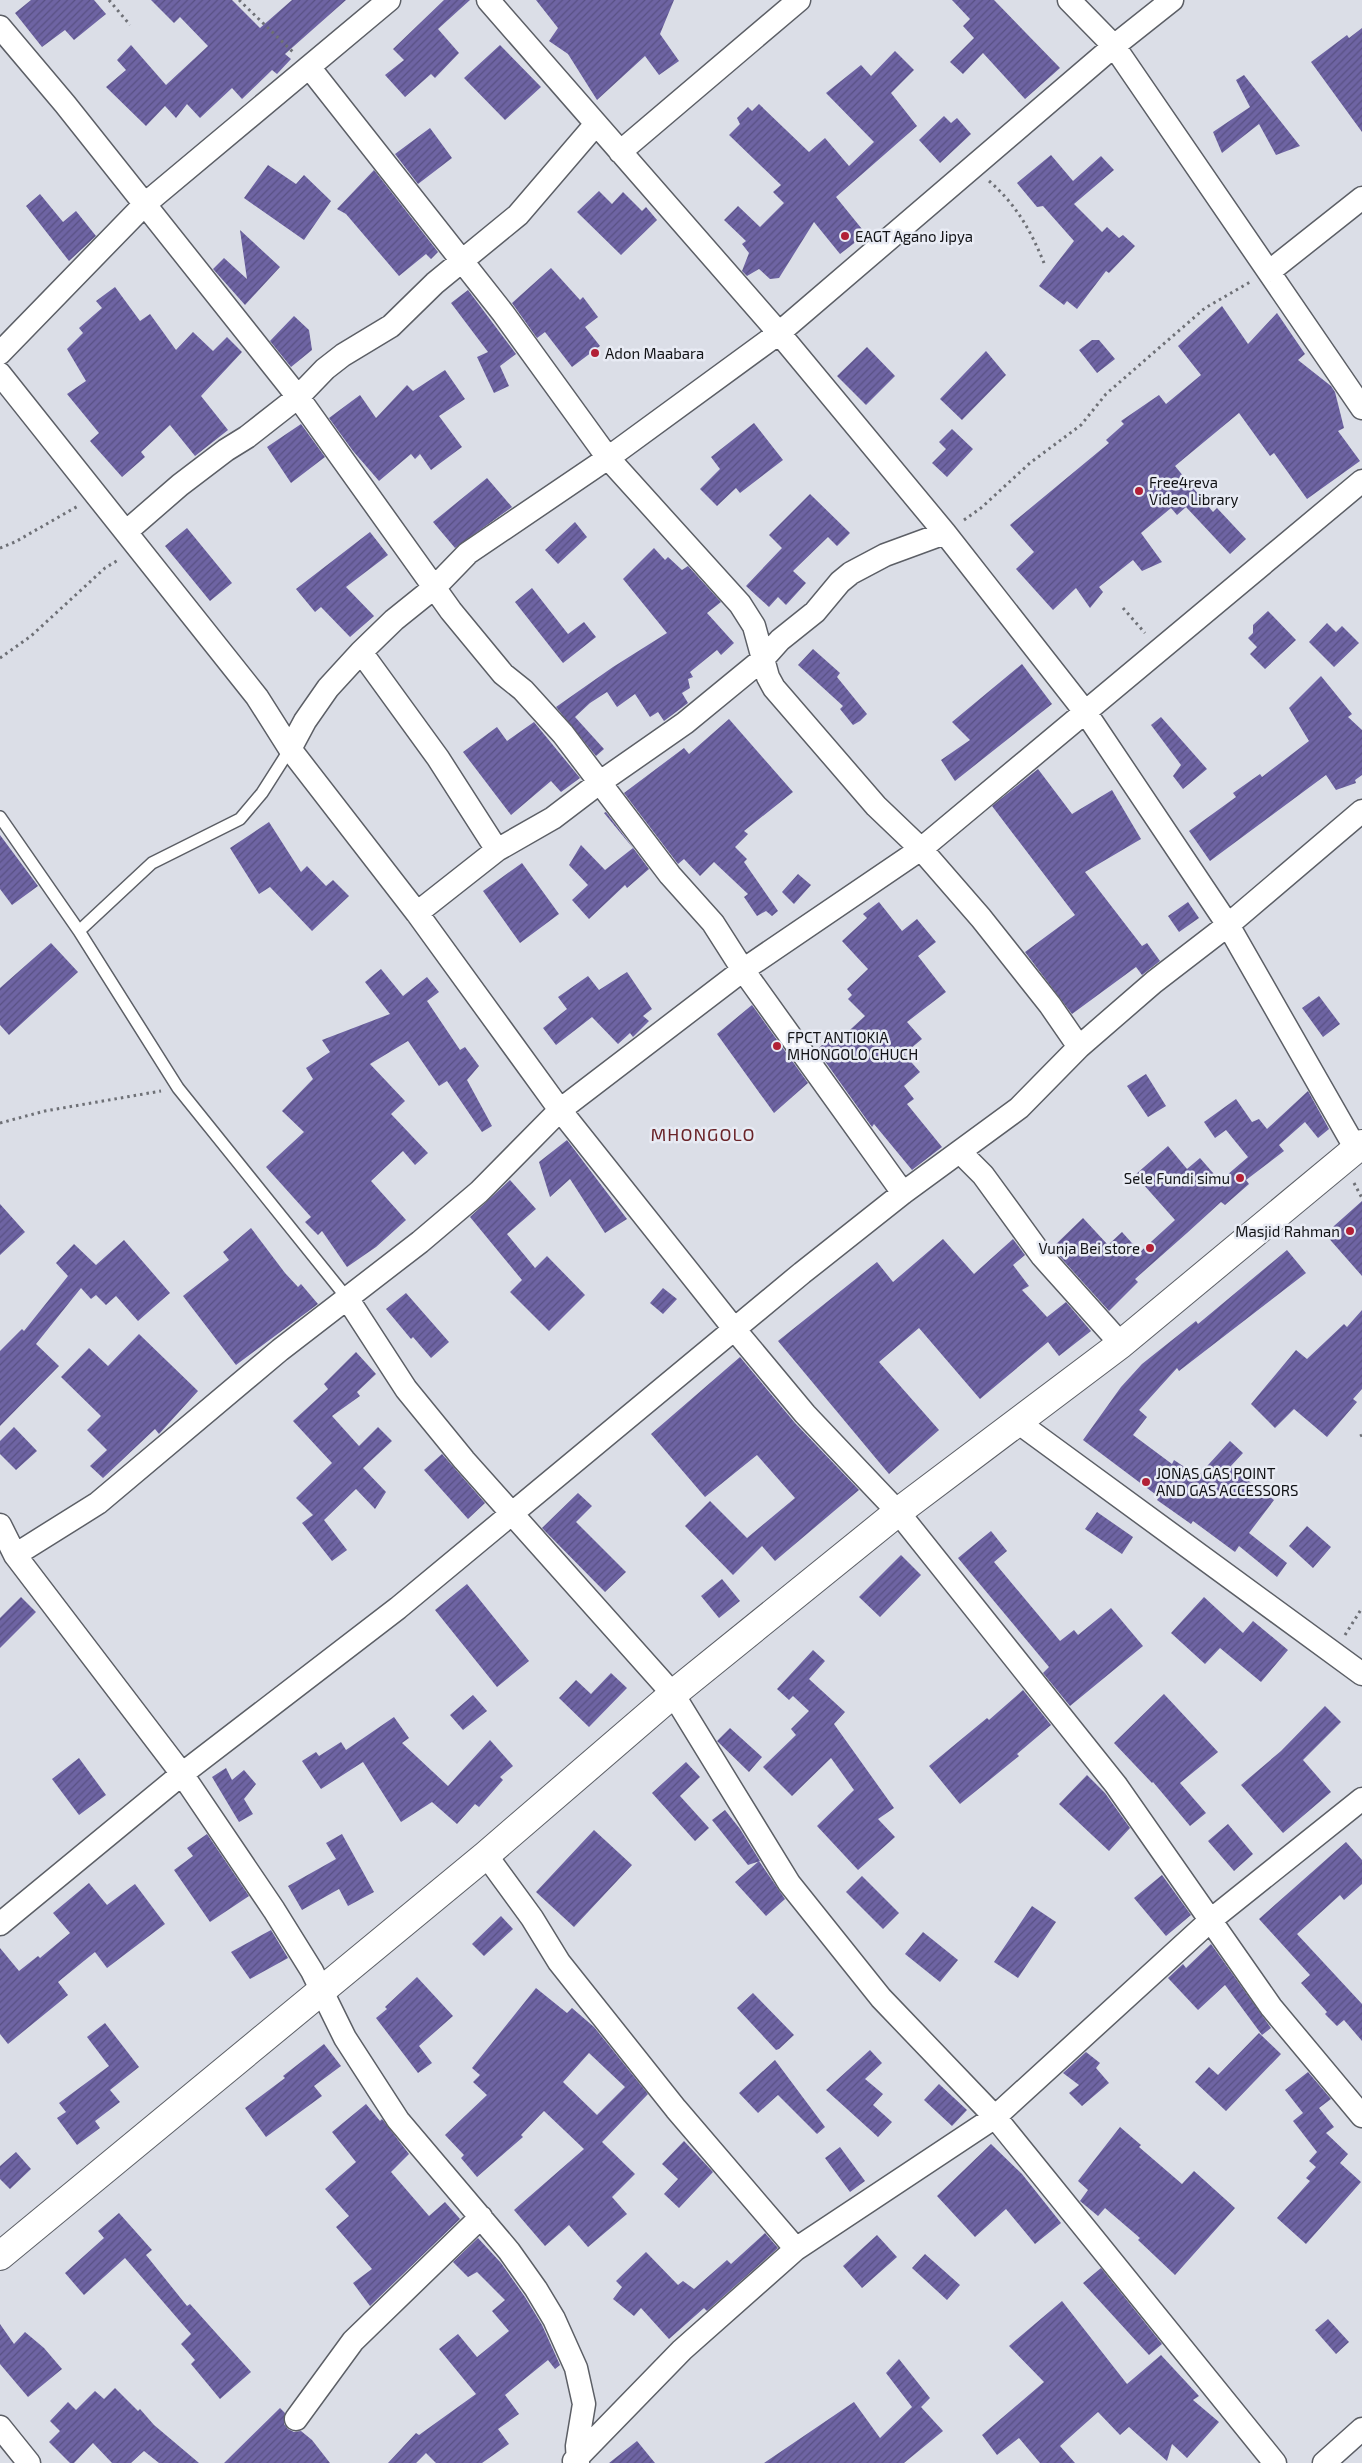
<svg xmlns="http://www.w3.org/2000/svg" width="1362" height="2463" font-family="'Exo 2',sans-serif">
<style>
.building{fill:url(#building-hatch);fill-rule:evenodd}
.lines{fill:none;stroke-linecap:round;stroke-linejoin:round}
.service-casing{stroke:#5c5f66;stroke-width:14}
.minor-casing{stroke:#5c5f66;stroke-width:25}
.tertiary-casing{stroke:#5c5f66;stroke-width:30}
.path{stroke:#6e7076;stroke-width:3;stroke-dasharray:2.5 4;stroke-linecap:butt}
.service{stroke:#fff;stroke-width:11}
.minor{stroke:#fff;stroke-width:22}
.tertiary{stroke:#fff;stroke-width:28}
.poi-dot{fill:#b22036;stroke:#e8ebf4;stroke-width:2}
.labels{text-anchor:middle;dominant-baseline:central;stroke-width:5;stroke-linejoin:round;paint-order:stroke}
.poi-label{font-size:15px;fill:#121316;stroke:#e8ebf4;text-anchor:start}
.quarter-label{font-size:18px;letter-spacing:1px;fill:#6a2429;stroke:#e8ebf4}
</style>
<defs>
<pattern id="building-hatch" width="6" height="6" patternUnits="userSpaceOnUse" patternTransform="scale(1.25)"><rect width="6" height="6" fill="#6e64a3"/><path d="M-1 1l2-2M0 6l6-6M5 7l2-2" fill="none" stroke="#595184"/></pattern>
</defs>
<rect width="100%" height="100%" fill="#dbdee7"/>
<path class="building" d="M31,0H94L106,14L74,40L65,30L42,47L15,13Z
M151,0H232L260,28L292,0H346L285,54L291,59L277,74L272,70L242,99L232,88L200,118L187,104L176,118L165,106L146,126L106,87L126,70L117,60L131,45L166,85L208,46L180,17L174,23Z
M444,0H470L438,29L459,53L435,78L431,74L405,97L385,75L404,60L393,49Z
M536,0H674L660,34L679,61L659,75L645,56L597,100L568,54L549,41L558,28Z
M952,0H994L1060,68L1025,99L983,53L963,74L950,62L974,38L963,26L970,19Z
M1362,28V132L1311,62L1347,35L1349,38Z
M500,45L541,87L505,120L464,78Z
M895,51L914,70L891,93L917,126L836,197L866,234L840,254L814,222L779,278L770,279L759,269L747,276L742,271L749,253L742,244L746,241L724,220L738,206L760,227L784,203L773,192L781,185L729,135L740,124L737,118L748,107L752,111L759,104L809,152L825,138L849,166L874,142L826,93L861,65L871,76Z
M1244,75L1300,146L1276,155L1259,124L1222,153L1213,132L1250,107L1236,80Z
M944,116L951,123L957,118L971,134L940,163L919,140Z
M430,128L452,158L418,184L395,154Z
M1051,155L1073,181L1101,156L1114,170L1074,204L1102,232L1107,227L1119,238L1123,235L1135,246L1109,273L1106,271L1077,309L1067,301L1064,305L1039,286L1074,241L1043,206L1037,207L1017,183Z
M268,165L296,184L304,175L331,201L304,240L244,198Z
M374,170L438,252L431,259L426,254L399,276L346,214L337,209Z
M599,191L612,204L623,192L642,211L646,207L657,220L621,255L577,212Z
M40,194L63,222L76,211L96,236L69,261L26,206Z
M240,230L280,267L245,305L213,269L224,258L247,279Z
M551,268L580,300L583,297L598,317L585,327L600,346L572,367L545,332L537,338L512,303Z
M115,287L140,321L150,314L176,350L193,332L213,351L227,337L242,352L201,396L228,430L195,456L170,425L141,452L145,457L122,477L90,441L99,433L67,394L86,381L67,349L83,333L79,328L102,308L96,301Z
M468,290L516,354L500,366L509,386L494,393L477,357L488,352L451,303Z
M1222,306L1248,344L1277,313L1305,354L1298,360L1331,386L1335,392L1344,428L1338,431L1360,461L1307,499L1274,453L1270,456L1239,413L1175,466L1213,512L1217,508L1246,539L1230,554L1186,507L1177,515L1171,508L1141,533L1162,562L1142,571L1133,560L1099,587L1103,592L1090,608L1076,588L1053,610L1016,569L1034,552L1010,525L1109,443L1106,440L1124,424L1121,421L1159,395L1166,404L1201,375L1178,346Z
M294,316L309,330L312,350L291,367L270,341Z
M1092,340H1099L1115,359L1097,373L1079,350Z
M867,347L895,376L866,405L837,376Z
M986,351L1006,375L962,420L940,399Z
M445,370L465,399L439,416L462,447L431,470L420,454L415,459L411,454L379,481L353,451L329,418L360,395L376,418L407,385L413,391Z
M754,423L783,460L740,493L736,488L717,506L700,489L720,469L711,457Z
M301,424L325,457L291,483L267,447Z
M952,429L973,449L947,477L932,463L946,449L939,442Z
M487,478L512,507L455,548L433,522Z
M810,494L850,533L837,546L828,537L793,571L806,583L786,605L778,597L769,607L746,586L782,548L769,535Z
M575,522L587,537L558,564L545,550Z
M187,528L232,583L210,601L165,546Z
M370,532L388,555L346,587L374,616L350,637L321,607L315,612L296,589Z
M654,548L665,560L668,557L682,570L688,566L721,602L707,613L734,643L721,655L717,650L690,672L693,677L688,679L690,688L682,693L688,703L664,721L658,712L650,717L635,694L617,707L607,692L590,703L575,717L604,749L596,756L556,707L613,667L667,633L623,579Z
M532,588L568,634L584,622L596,637L563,663L515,602Z
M1268,611L1296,640L1265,669L1250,654L1257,647L1248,638L1253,633V625Z
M1327,623L1336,632L1342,626L1359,643L1334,667L1309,642Z
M813,649L840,673L837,677L867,714L860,721L853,725L840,709L843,706L798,665Z
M1022,664L1052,704L955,781L941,760L970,740L952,722Z
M1321,676L1352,714L1348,717L1362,730V775L1355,780L1356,783L1336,790L1326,775L1210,861L1189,831L1236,797L1233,793L1260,774L1262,777L1309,741L1289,708Z
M1161,717L1207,769L1183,789L1173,776L1181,765L1151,725Z
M729,719L793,792L744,831L748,834L735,847L747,859L744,862L778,911L772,916L766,911L757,916L744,897L748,894L714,862L700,876L684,859L678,864L624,793L684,748L689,754Z
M534,722L580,778L561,792L551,781L511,815L463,752L497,727L507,741Z
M1038,769L1072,814L1112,790L1141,839L1085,872L1142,946L1147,943L1160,961L1142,975L1136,967L1072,1014L1025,952L1075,915L992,806Z
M606,812L649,869L627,888L625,885L589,919L572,900L588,885L569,865L581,845L605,870L633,848L604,813Z
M269,822L301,872L307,866L326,886L333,880L349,896L312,931L270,887L259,894L230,848Z
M0,835L38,886L12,905L0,889Z
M522,863L559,914L520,943L483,891Z
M798,874L811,885L794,904L782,892Z
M879,902L902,931L917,919L936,942L918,956L946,992L907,1022L922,1039L904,1054L920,1072L904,1086L914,1099L907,1104L942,1147L912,1170L874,1124L872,1127L817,1050L833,1034L839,1040L865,1016L848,999L852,995L847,989L868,969L842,941L867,918L863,914Z
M1188,902L1199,918L1179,932L1168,916Z
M51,943L78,972L9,1035L0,1025V988Z
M381,969L403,996L427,977L439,992L427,1001L460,1050L465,1047L479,1066L467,1080L492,1126L482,1132L447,1081L439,1086L408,1041L370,1064L405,1101L391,1114L428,1153L415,1165L403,1151L371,1181L406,1220L376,1247L347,1267L322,1231L318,1235L305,1222L311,1217L266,1167L304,1132L282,1111L313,1079L306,1068L330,1052L322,1040L390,1014L365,982Z
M627,972L652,1009L643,1016L649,1021L633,1037L630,1033L618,1044L592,1017L556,1045L543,1028L567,1009L558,997L588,976L599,990Z
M1319,996L1340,1024L1323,1037L1302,1008Z
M752,1005L808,1083L774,1113L717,1034Z
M1146,1074L1166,1106L1148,1117L1127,1086Z
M1308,1091L1329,1129L1318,1138L1305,1122L1279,1145L1284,1151L1246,1180L1249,1184L1225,1205L1221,1202L1187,1233L1135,1279L1138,1282L1109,1311L1052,1248L1083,1218L1108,1245L1122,1232L1140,1252L1175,1220L1135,1175L1168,1146L1187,1169L1200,1158L1220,1181L1248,1157L1226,1130L1215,1138L1204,1122L1236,1099L1252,1122L1259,1119L1267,1129Z
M567,1140L627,1219L605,1233L570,1179L550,1197L539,1162Z
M510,1180L536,1209L507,1234L535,1268L547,1256L585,1295L549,1331L510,1292L522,1280L470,1217Z
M1362,1201V1276L1325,1234Z
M0,1204L25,1232L0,1255Z
M251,1228L285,1273L298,1287L301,1284L318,1304L236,1365L183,1296L229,1260L223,1252Z
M943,1239L974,1274L1013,1239L1025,1255L1013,1265L1029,1286L1022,1290L1047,1317L1066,1302L1091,1331L1059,1356L1048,1342L980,1399L919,1328L879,1362L939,1430L889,1474L778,1341L877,1262L893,1282Z
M124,1240L170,1293L138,1321L116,1296L106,1305L96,1295L91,1299L81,1288L36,1344L59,1366L0,1426V1351L22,1329L24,1331L68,1276L56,1263L74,1244L96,1265Z
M1287,1250L1306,1273L1179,1371L1177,1368L1139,1410L1147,1417L1133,1435L1172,1464L1174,1460L1198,1476L1230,1441L1243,1453L1230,1467L1274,1500L1249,1533L1287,1563L1277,1577L1239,1546L1235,1552L1193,1521L1191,1524L1157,1500L1159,1497L1083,1440L1121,1387L1142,1364L1196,1321L1198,1324Z
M663,1288L677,1299L663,1314L650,1303Z
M406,1293L449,1342L431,1358L413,1337L411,1339L386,1309Z
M1362,1310V1389L1353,1399L1357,1402L1327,1437L1294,1409L1275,1428L1251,1404L1296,1350L1307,1359L1344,1324L1347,1327Z
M139,1334L198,1391L159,1434L155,1429L103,1478L90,1466L107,1450L87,1430L101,1416L61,1377L89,1348L108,1366Z
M356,1352L376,1374L357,1392L360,1396L332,1416L359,1446L378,1427L392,1441L363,1468L386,1492L375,1509L356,1489L324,1520L347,1550L332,1561L302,1523L313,1515L296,1498L332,1463L293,1421L328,1389L324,1384Z
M740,1357L795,1423L859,1490L775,1561L762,1546L733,1575L685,1526L710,1501L747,1538L795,1498L757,1455L705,1497L651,1434Z
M14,1427L37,1451L16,1470L0,1454V1441Z
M442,1454L485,1503L468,1519L424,1470Z
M578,1493L592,1506L576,1522L626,1572L605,1592L542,1528Z
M1097,1512L1133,1537L1122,1554L1085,1529Z
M1307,1526L1331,1547L1313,1568L1289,1546Z
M991,1531L1007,1551L994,1562L1060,1641L1074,1630L1078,1635L1111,1608L1143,1646L1070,1706L1043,1673L1049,1667L958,1558Z
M901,1555L921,1575L880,1617L859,1597Z
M722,1579L740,1601L719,1618L701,1596Z
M467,1584L529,1661L497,1687L435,1610Z
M21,1597L36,1612L0,1648V1618Z
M1204,1597L1243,1633L1253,1621L1288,1650L1261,1682L1220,1648L1205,1664L1171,1633Z
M813,1650L825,1661L809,1679L845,1712L834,1724L894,1808L878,1819L895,1837L858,1870L817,1826L854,1790L831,1758L792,1796L763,1767L796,1735L791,1729L809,1711L793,1696L789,1700L777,1689Z
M611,1673L627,1688L589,1727L559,1698L576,1680L591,1694Z
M1023,1690L1051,1725L1017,1754L1019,1756L960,1804L929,1766L987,1718L989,1720Z
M1164,1694L1218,1752L1180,1783L1206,1813L1190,1826L1153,1782L1152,1783L1114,1743Z
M473,1695L487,1711L463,1730L450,1715Z
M1325,1706L1341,1722L1303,1760L1331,1792L1283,1833L1241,1785L1281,1751Z
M394,1717L409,1738L402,1743L448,1786L490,1740L513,1766L500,1777L503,1780L479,1807L475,1804L457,1824L432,1802L401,1822L363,1762L321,1789L302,1761L316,1752L319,1756L341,1742L346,1750Z
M730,1728L762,1757L749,1772L717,1741Z
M79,1758L106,1795L79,1815L52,1779Z
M686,1762L700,1777L680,1796L709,1828L695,1841L652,1793Z
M226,1768L232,1780L244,1770L256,1784L244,1799L253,1814L239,1822L212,1777Z
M1087,1775L1105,1793L1130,1828L1109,1851L1059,1804Z
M725,1810L740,1829L760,1861L748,1865L712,1820Z
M1228,1824L1253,1854L1234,1871L1208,1841Z
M594,1830L632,1865L574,1927L536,1892Z
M207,1834L249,1896L210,1922L174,1870L193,1856L187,1848Z
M342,1834L374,1892L348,1906L339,1889L302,1910L288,1886L336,1859L326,1843Z
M1346,1842L1362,1860V1884L1344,1900L1340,1895L1297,1934L1362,2004V2041L1344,2020L1337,2026L1325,2014L1327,2012L1301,1983L1310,1975L1259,1919Z
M759,1861L785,1899L766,1916L735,1882Z
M1162,1875L1191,1915L1166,1936L1134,1898Z
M862,1876L899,1913L883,1929L846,1892Z
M89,1883L107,1905L135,1884L165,1924L107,1968L95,1952L58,1982L68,1995L8,2044L0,2034V1948L19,1971L38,1956L40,1958L70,1933L53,1913Z
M1032,1906L1056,1922L1018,1978L994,1962Z
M501,1916L513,1929L484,1956L472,1944Z
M271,1930L288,1958L250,1979L231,1952Z
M923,1932L958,1960L940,1982L905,1954Z
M1211,1944L1271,2028L1262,2035L1225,1985L1198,2010L1168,1978L1183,1964L1186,1968Z
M417,1977L453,2016L419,2046L432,2063L418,2073L376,2018L387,2009L385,2007Z
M536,1988L567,2013L572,2008L594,2027L648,2094L602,2142L635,2174L612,2197L627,2214L588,2247L569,2225L545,2246L514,2210L584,2149L544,2111L521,2135L523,2137L477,2177L461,2158L464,2155L445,2135L487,2095L473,2082L480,2075L472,2068ZM589,2053L625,2087L597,2115L563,2082Z
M753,1993L794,2035L779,2049L776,2050L737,2008Z
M105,2023L139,2067L110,2090L120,2102L95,2121L100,2128L77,2145L57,2118L66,2112L59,2103L109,2066L87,2037Z
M1259,2033L1281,2054L1226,2111L1195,2082L1209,2067L1218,2075Z
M324,2044L341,2066L314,2086L322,2096L266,2137L245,2108L285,2078L283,2076Z
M870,2050L882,2063L865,2079L883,2094L873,2105L892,2122L878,2137L826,2090Z
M1086,2052L1100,2063L1096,2068L1109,2083L1082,2106L1069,2093L1079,2085L1063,2073Z
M775,2060L825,2127L817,2134L778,2095L758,2113L739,2093Z
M1308,2072L1331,2099L1319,2108L1334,2127L1326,2133L1348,2154L1340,2163L1361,2182L1306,2244L1277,2218L1310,2181L1306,2178L1316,2167L1309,2161L1317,2152L1293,2121L1303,2113L1285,2090Z
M939,2084L967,2110L952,2126L924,2100Z
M366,2104L380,2121L382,2119L409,2154L391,2172L429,2216L445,2202L460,2219L370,2306L353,2283L372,2269L336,2227L349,2216L325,2189L356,2162L332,2132Z
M1120,2127L1141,2145L1139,2147L1182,2184L1194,2171L1235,2208L1175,2275L1138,2240L1140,2238L1105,2208L1098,2216L1080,2201L1088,2190L1078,2181Z
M684,2141L713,2172L679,2208L664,2194L678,2179L662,2164Z
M991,2144L1022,2174L1061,2223L1035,2244L1006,2209L975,2237L937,2196Z
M840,2147L865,2181L850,2192L825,2158Z
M16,2152L31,2169L10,2189L0,2179V2166Z
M119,2213L152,2250L146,2255L187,2306L190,2304L251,2372L220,2399L191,2364L195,2360L181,2344L191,2334L125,2258L84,2295L65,2273L104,2238L98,2231Z
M765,2233L778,2248L707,2311L704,2308L669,2339L641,2308L634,2316L613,2299L622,2287L616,2281L646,2252L678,2285L683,2281L694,2289L727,2260L731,2264Z
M877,2235L897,2257L862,2288L843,2266Z
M478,2238L501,2263L525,2297L542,2325L560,2365L555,2369L548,2360L505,2395L519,2414L498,2429L509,2444L482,2463H436L426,2453L416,2463H388L416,2433L419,2435L476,2394L439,2349L458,2334L477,2357L509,2331L492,2311L505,2300L477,2272L468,2277L453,2262Z
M925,2254L960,2285L947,2300L912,2268Z
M1101,2268L1162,2344L1149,2355L1083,2283Z
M1062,2301L1127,2384L1161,2355L1199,2396L1193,2400L1219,2422L1187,2458L1172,2444L1167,2461L1129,2427L1120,2435L1098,2412L1060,2446L1075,2463H1040L1019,2438L997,2455L982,2435L1044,2382L1009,2346Z
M1328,2319L1349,2342L1336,2354L1315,2330Z
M0,2324L14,2344L25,2332L44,2348L62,2369L28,2397L0,2364Z
M899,2359L930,2398L921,2407L943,2431L904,2463H764L854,2402L880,2438L912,2407L886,2373Z
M115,2388L138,2411L140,2409L154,2425L199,2463H159L144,2451L131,2463H112L93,2443L74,2463H70L49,2442L60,2431L50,2421L68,2402L76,2410L95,2391L104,2399Z
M280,2408L285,2413L284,2424L288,2429L294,2432L301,2431L312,2440L330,2463H224Z
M637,2441L655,2463H609Z"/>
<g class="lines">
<g class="service-casing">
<path id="service" d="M0,817L79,931L178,1088L347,1298
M79,931L152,863L240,819L262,793L290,749"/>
</g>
<g class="minor-casing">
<path id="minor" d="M488,0L779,333L945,533L1086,713L1228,925L1356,1149
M1069,0L1114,46L1362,408
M0,27L65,104L298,397L451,611L503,674L523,690L563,734L670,875L713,923L743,970L903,1193
M309,67L503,313L608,458L740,604L754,626L768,677L774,688L876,806L921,849L981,918L1050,1005L1079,1047
M620,152L799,0
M1270,271L1362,198
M0,353L145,204L389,0
M0,374L257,697L290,749L417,913L560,1110L735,1330L805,1414L898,1512L1116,1785L1271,2007L1362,2116
M127,531L180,485L226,450L247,437L298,397L325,369L343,355L391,326L435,283L518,215L596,124
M361,652L438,758L497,850
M290,749L305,721L328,688L361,652L394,620L435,587L468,553L608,458L779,333L1114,46L1172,0
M417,913L497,850L553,818L599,783L685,723L763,659L780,640L815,612L840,582L851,573L885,555L945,533
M961,1153L983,1175L1042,1256L1121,1344
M347,1298L406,1389L464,1460L673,1694L789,1883L881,1998L995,2117L1275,2463
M1019,1423L1362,1674
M0,1525L15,1555L182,1774L274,1910L312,1971L345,2038L398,2120L509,2251L536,2289L554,2319L576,2368L584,2404L577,2446L578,2463
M15,1555L98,1503L280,1350L420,1242L479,1192L560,1110L743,970L921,849L1362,481
M486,1855L532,1918L559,1962L676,2109L796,2249
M0,1924L182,1774L398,1608L802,1273L903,1193L1019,1108L1079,1047L1154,982L1228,925L1362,811
M296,2419L353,2341L481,2217
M0,2427L29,2463
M574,2461L682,2350L796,2249L995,2117L1212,1919L1362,1799
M1324,2463L1362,2429"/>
</g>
<g class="tertiary-casing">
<path id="tertiary" d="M0,2256L486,1855L673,1694L898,1512L1121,1344L1362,1144"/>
</g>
<path class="path" d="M109,0L130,25
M239,0L293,52
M989,181C1016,204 1031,231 1044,263
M964,520L981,508L1030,463L1081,425L1106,394L1205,308L1250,282
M0,548L15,542L78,506
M1123,608L1145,633
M0,658L31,636L105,568L120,559
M0,1123L45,1111L161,1091
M1354,1183L1362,1198
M1360,1436L1362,1435
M1345,1635L1362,1608"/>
<use href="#service" class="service"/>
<use href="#minor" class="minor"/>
<use href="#tertiary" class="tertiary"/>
</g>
<g class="poi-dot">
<circle cx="845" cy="236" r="5"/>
<circle cx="595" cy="353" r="5"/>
<circle cx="1139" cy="491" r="5"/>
<circle cx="777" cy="1046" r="5"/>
<circle cx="1240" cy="1178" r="5"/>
<circle cx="1350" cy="1231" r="5"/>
<circle cx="1150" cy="1248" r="5"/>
<circle cx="1146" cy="1482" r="5"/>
</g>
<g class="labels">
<g class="poi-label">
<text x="855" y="236">EAGT Agano Jipya</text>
<text x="605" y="353">Adon Maabara</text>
<text x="1149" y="482">Free4reva<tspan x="1149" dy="17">Video Library</tspan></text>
<text x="787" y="1037">FPCT ANTIOKIA<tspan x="787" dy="17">MHONGOLO CHUCH</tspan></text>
<text x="1230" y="1178" text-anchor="end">Sele Fundi simu</text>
<text x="1340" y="1231" text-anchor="end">Masjid Rahman</text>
<text x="1140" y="1248" text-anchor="end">Vunja Bei store</text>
<text x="1156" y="1473">JONAS GAS POINT<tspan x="1156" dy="17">AND GAS ACCESSORS</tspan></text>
</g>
<g class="quarter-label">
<text x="703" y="1134">MHONGOLO</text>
</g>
</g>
</svg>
